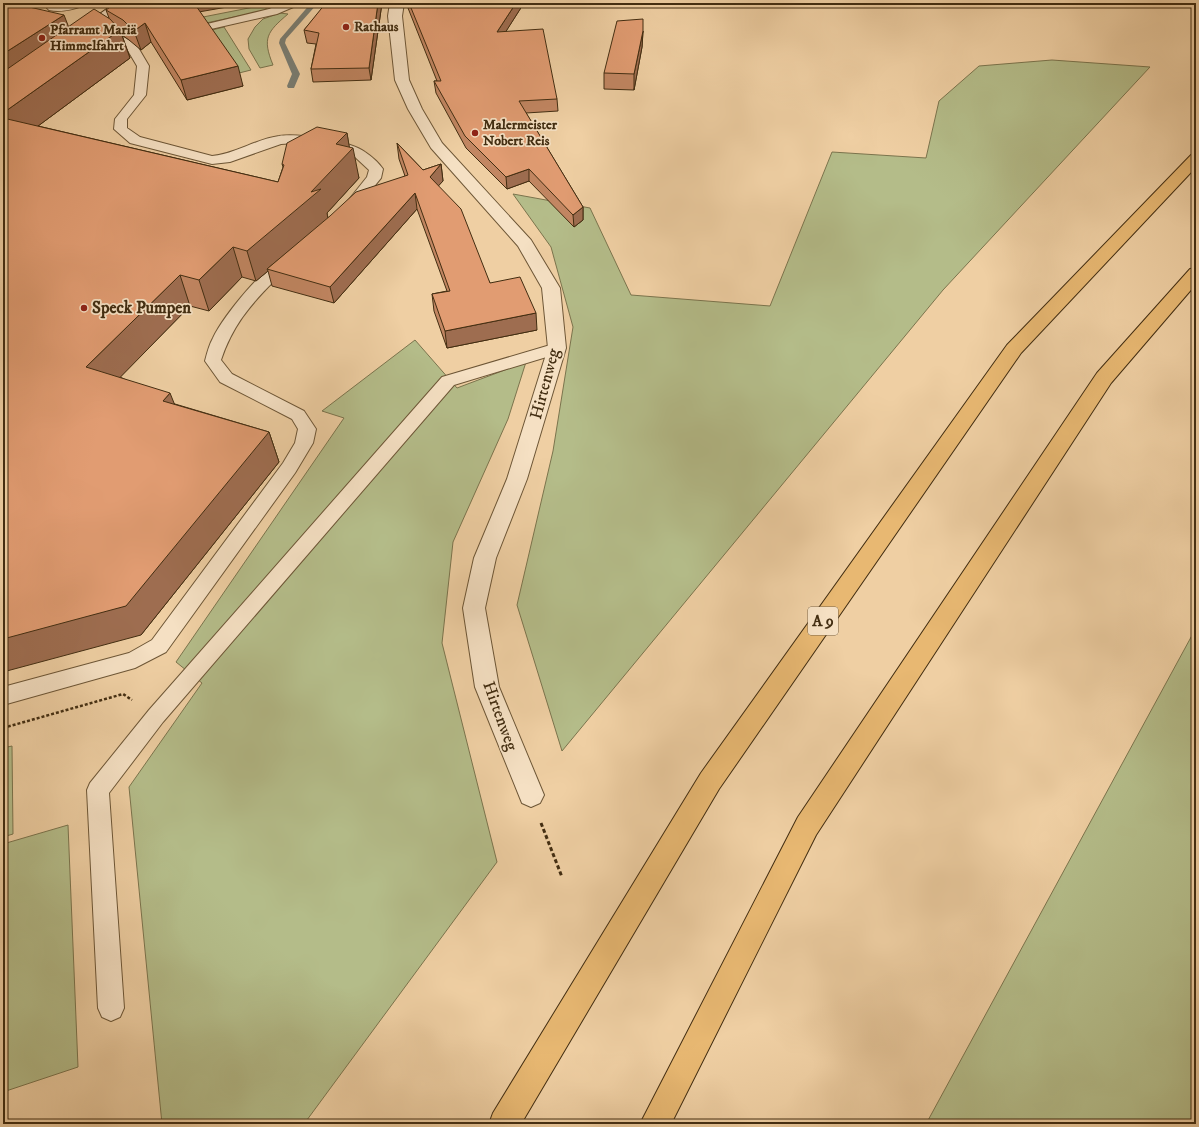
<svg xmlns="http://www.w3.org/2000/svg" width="1199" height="1127" font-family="'IM FELL DW Pica',serif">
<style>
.green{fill:#b4bc89;stroke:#7b744d}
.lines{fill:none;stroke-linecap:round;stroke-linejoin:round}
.stream{fill:#7a7d72;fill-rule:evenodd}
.service-casing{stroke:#6d5636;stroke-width:2}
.minor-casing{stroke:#6d5636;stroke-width:2}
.secondary-casing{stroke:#422d11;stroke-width:2}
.motorway-casing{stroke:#422d11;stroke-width:2}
.path-far1{stroke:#422d11;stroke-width:2.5;stroke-dasharray:3 2;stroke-linecap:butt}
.path{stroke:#422d11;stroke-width:3;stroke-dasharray:4 2.5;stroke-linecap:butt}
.service{fill:#f5e0c3;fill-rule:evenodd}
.minor{fill:#f5e0c3;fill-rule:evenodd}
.secondary{fill:#f5e0c3;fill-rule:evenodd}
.motorway{fill:#e8b872;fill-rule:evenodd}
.wall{fill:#c28662;stroke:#422d11}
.shaded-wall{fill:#9e6d50;stroke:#422d11}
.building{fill:#e19c72;stroke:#422d11}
.poi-dot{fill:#8f2418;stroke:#f5e0c3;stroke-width:1.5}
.labels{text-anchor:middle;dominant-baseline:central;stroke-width:3.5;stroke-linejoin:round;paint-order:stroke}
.far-poi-label{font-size:14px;font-weight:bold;fill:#422d11;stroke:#f5e0c3;text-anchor:start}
.shield{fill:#f5e0c3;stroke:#786346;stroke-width:1}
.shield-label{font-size:16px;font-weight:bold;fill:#422d11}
.poi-label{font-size:17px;font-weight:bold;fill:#422d11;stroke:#f5e0c3;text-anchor:start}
.street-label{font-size:17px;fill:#422d11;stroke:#f5e0c3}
</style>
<rect width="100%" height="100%" fill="#efcfa3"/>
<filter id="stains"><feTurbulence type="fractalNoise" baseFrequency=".005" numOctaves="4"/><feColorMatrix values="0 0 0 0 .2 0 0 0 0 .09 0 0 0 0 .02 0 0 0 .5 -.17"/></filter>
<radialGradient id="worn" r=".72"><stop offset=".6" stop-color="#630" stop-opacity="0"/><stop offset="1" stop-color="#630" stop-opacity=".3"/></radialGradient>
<path class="green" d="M264,5L267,10L206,23L203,17Z
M280,13L288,14C267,32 262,38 273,65L260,68L249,49L248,39L255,27L263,19Z
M224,27L251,70L239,73L212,30Z
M1052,60L1150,67L943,290L562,751L517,605L553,451L573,327L551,247L513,194L590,208L631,295L770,306L832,152L926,158L939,101L979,66Z
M415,340L457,388L526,362L508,419L453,542L442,643L497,862L304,1124H162L129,787L202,683L176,662L344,418L322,411Z
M1196,628V1124H926Z
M12,746L13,834L3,837V748Z
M68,825L78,1067L3,1092V844Z"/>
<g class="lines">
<path class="stream" d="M311,3H318L286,39L285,43L300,74L294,88H288L287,86L292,74L279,43L280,39Z"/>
<g class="service-casing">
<path id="service" d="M69,3H87L85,5C74,9 61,13 49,10L47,8L49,6Z
M284,3H300L298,5L277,14L211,29L207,28L205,26L207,24L269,9Z
M101,28L116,33L136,44L149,66L146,95L127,119V128L140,137L212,156C236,154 256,139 279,136C298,133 350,141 365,152C371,156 379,163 383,169L381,178L355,210L350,211L345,210L343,207L367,177L369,170L355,157L340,151L296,143L281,144L230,162L212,164L130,143L114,129L115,119L134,95L137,66L127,49L108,37L97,33L95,31L97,29Z
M289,256L294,257L296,260C291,268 281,274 274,281C249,306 232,327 221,360L232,374L304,411L316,429L313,443L295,473L166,652L135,668L3,705V687L129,653L152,640L283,463L295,443L298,429L292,419L220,382L205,361C207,353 209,345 213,338C223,317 267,261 289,256Z
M557,343L563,344L565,348L563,352L454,385L163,722L109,793L124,1008L120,1017L111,1021L102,1017L98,1008L87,790L90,783L149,710L442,377Z"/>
</g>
<g class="minor-casing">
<path id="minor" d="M390,3H404L402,16L409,80L422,109L442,143L531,240L560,288L566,348L527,479L496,558L485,608L499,687L544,795L540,803L531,807L522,803L475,687L463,608L474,558L507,479L548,348L542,288L518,246L431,148L408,109L395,80L388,16Z"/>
</g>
<g class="secondary-casing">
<path id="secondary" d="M115,3H130L86,37H76L74,34L76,31Z"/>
</g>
<g class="motorway-casing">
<path id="motorway" d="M1196,153V167L1021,353L719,789L521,1124H489L493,1113L701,773L1007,345L1191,155Z
M1196,268V284L1111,383L816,835L671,1124H640L798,817L1097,373L1190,269Z"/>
</g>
<path class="path-far1" d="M3,728L123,694L132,700"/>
<path class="path" d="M541,823L562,877"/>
<use href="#service" class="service"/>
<use href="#minor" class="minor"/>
<use href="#secondary" class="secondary"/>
<use href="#motorway" class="motorway"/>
</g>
<path class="wall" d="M3,3L68,27L109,18L106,10L200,12L243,86L187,100L151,42L141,50L129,40L122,35L130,58L38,126L278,182L283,167L282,164L347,133L349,147L359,178L327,213L328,218L405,176L399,159L397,143L423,170L441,164L443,181L438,186L490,283L537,330L447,348L434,311L432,294L447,291L417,209L334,303L272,286L268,271L256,281L242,277L209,311L190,306L120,377L175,404L269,432L279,462L141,635Z
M327,3H382L371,80L313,82L311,69L316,44L307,43L304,30Z
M406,3H524L506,31L557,99L558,111L526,113L583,207V220L574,227L529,181L507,189L466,148L436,93L434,81H437Z
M643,31L642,47L634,90L604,89V73Z"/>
<path class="shaded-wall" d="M190,3H250L193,13Z
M378,3H382L371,80L369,68Z
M516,3H524L498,44L497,32Z
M64,15L71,33L3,77V54Z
M145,23L151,42L141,50L134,31Z
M120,30L130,58L11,146L3,128V113Z
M643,31L642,47L634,90V74Z
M238,66L243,86L187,100L181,80Z
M347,133L350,151L353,148L359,178L327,213L328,219L267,269L268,271L256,281L247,251L311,192L336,144Z
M441,164L443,181L432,193L430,177Z
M529,169V181L507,189L506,177Z
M415,193L417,209L334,303L330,287Z
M583,207V220L574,227L573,215Z
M233,247L242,277L209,311L199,280Z
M180,275L190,306L100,398L86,367Z
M536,313L537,330L447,348L445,331Z
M170,393L182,423L163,401Z
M269,432L279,462L141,635L3,672V639Z"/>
<path class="building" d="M3,3H12L64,15L3,54Z
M116,3H194L238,66L181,80L145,23L134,31L123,20L106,10Z
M327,3H378L369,68L311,69L319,33L304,30L321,9Z
M409,3H516L497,32L543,29L557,99L519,101L583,207L573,215L529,169L506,177L465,136L434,81H441Z
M94,9L110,19L120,30L3,113V72Z
M643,19V31L634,74L604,73L617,21Z
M3,118L278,182L284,165L282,164L287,143L317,127L347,133L336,144L353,148L311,192L321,189L247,251L233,247L199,280L180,275L86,367L170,393L163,401L269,432L126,606L3,639Z
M397,143L423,170L441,164L430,177L461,209L490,283L520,277L536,313L445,331L432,294L450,291L415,193L330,287L267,269L330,216L356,192L408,175Z"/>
<g class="poi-dot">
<circle cx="346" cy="27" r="4"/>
<circle cx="42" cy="38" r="4"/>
<circle cx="475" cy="133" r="4"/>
<circle cx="84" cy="308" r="4"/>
</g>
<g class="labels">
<g class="far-poi-label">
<text x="354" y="27">Rathaus</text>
<text x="50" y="30">Pfarramt Mariä<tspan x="50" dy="16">Himmelfahrt</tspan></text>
<text x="483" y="125">Malermeister<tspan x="483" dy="16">Nobert Reis</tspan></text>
</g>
<rect class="shield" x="808" y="607" width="30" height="28" rx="3"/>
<g class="shield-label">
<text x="823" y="621">A 9</text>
</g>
<g class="poi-label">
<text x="92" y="308">Speck Pumpen</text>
</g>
<g class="street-label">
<text transform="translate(545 384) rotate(-75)">Hirtenweg</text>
<text transform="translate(500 716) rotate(70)">Hirtenweg</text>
</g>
</g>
<rect width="1199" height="1127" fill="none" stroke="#efcfa3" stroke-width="16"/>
<rect x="4" y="4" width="1191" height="1119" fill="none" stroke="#422d11" stroke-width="2"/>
<rect x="8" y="8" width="1183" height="1111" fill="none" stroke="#422d11"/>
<rect width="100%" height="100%" filter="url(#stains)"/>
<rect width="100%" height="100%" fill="url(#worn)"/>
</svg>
